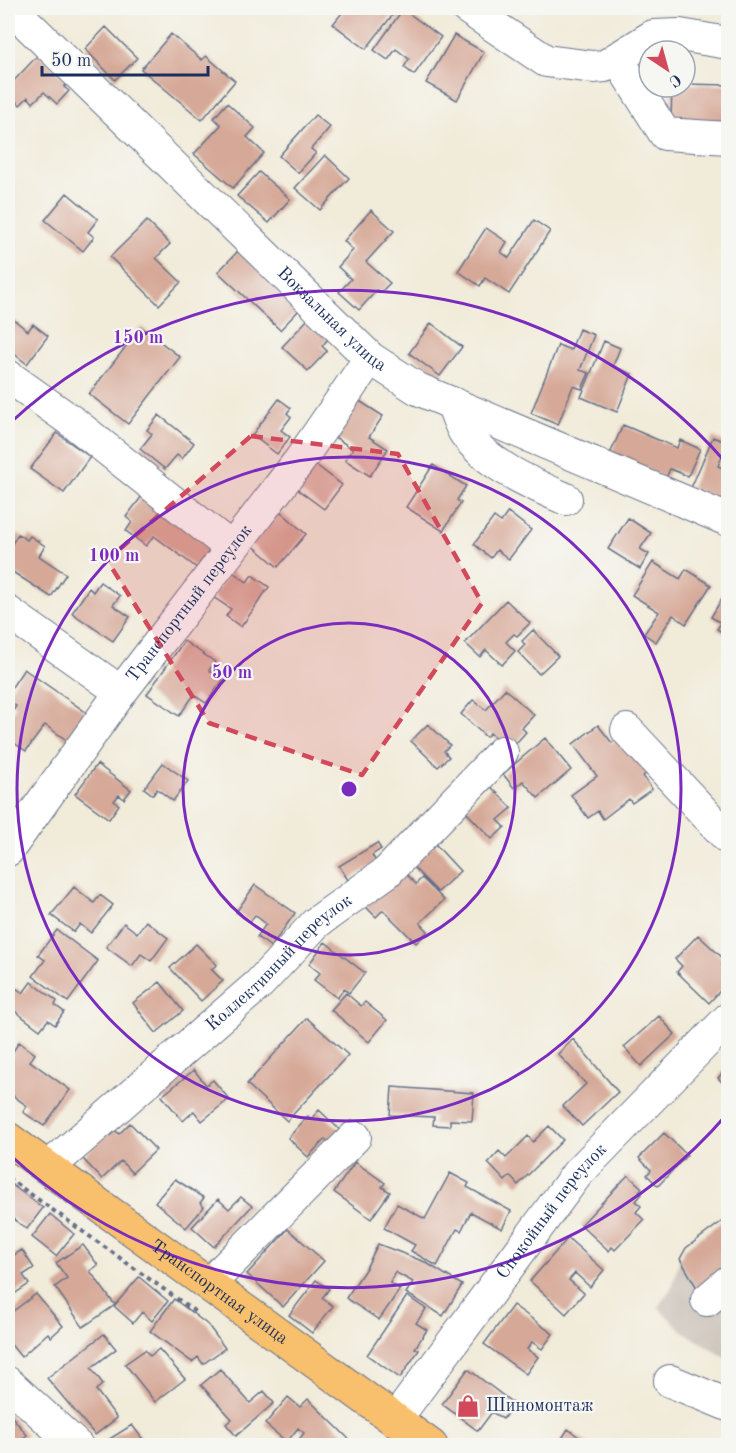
<svg xmlns="http://www.w3.org/2000/svg" width="736" height="1453" font-family="'Old Standard TT',serif">
<style>
.industrial{fill:#ccc2b9}
.building{fill:#d6a897}
.lines{fill:none;stroke-linecap:round;stroke-linejoin:round}
.minor-casing{stroke:#667189;stroke-width:34}
.major-casing{stroke:#667189;stroke-width:35}
.path{stroke:#667189;stroke-width:4;stroke-dasharray:4.5 4.5;stroke-linecap:butt}
.minor{stroke:#fff;stroke-width:32}
.major{stroke:#f8bf6c;stroke-width:33}
.marked{fill:#d1495b;fill-opacity:0.2;stroke:#d1495b;stroke-width:4.5;stroke-dasharray:12 8;stroke-linejoin:round}
.ring{fill:none;stroke:#7b2cbf;stroke-width:3}
.labels{text-anchor:middle;dominant-baseline:central;stroke-width:4.5;stroke-linejoin:round;paint-order:stroke}
.street-label{font-size:18px;fill:#1b2f5e;stroke:#f6f6f2}
.poi-label{font-size:18px;fill:#1b2f5e;stroke:#f6f6f2;text-anchor:start}
.centre{fill:#7b2cbf;stroke:#f6f6f2;stroke-width:3}
.ring-label{font-size:18px;text-anchor:middle;font-weight:bold;fill:#7b2cbf;stroke:#f6f6f2;stroke-width:4.5;stroke-linejoin:round;paint-order:stroke}
</style>
<rect width="100%" height="100%" fill="#f6f6f2"/>
<filter id="ink" filterUnits="userSpaceOnUse"><feTurbulence type="fractalNoise" baseFrequency=".0167" numOctaves="2"/><feDisplacementMap in="SourceGraphic" scale="12" xChannelSelector="R" yChannelSelector="G"/><feConvolveMatrix kernelMatrix="1 2 1 2 8 2 1 2 1" color-interpolation-filters="sRGB"/></filter>
<filter id="wash" filterUnits="userSpaceOnUse"><feTurbulence type="fractalNoise" baseFrequency=".008" numOctaves="4" result="noise"/><feDisplacementMap in="SourceGraphic" scale="24" xChannelSelector="R" yChannelSelector="G"/><feGaussianBlur stdDeviation="1.35" result="paint"/><feColorMatrix in="noise" values="0 0 0 0 0 0 0 0 0 0 0 0 0 0 0 0 0 1.4 0 .05"/><feComposite in="paint" operator="in"/></filter>
<g filter="url(#wash)">
<rect width="100%" height="100%" fill="#f1ebd9"/>
<path class="industrial" d="M728,1217V1359L682,1331L658,1307L672,1287L679,1261L686,1248Z"/>
<g id="blocks">
<path class="building" d="M346,8H398L366,49L333,24Z
M403,9L441,37L414,75L404,67L409,59L396,49L388,60L374,50Z
M106,27L137,58L115,80L85,49Z
M171,34L202,60L206,56L235,81L202,120L141,69Z
M454,35L484,52L457,100L426,83Z
M39,54L68,83L64,87L69,91L57,104L44,92L33,103L28,97L20,105L8,93V87Z
M685,84L728,85V122L712,121L711,125L671,119L672,87H685Z
M227,103L255,128L247,137L264,153L233,188L194,154L221,125L214,118Z
M315,115L330,127L311,149L316,153L298,173L279,156Z
M325,155L349,178L320,210L295,188Z
M259,172L290,199L269,223L237,196Z
M67,193L98,219L88,232L94,237L83,251L45,220Z
M371,210L394,231L366,262L390,283L380,293L377,290L359,310L339,292L351,279L338,267L353,250L344,241Z
M534,220L550,231L509,294L485,278L480,286L458,271L486,228L507,242L501,252L509,258Z
M147,221L170,244L156,258L181,282L159,305L110,257Z
M238,251L300,309L280,330L218,272Z
M8,315L28,331L33,324L48,336L27,364L8,349Z
M309,318L330,337L322,346L327,351L308,371L282,347Z
M431,323L462,347L440,376L409,353Z
M141,327L180,357L128,424L89,394Z
M579,329L594,335L580,370L589,373L582,389L573,386L558,425L531,413L558,345L571,350Z
M604,341L620,348L613,366L632,374L617,412L581,397Z
M279,399L291,408L287,413L291,417L281,430L290,437L277,454L252,435Z
M358,400L383,416L369,437L388,449L370,476L345,460L353,449L333,436Z
M159,415L194,443L182,459L177,455L165,469L140,449L152,434L147,430Z
M623,425L677,448L680,440L700,449L688,476L670,469L666,478L610,454Z
M57,433L90,457L64,493L30,469Z
M713,437L728,443L718,466L728,470V504L691,488Z
M311,461L342,485L324,509L293,486Z
M433,465L466,486L457,500L461,503L443,531L406,507Z
M142,496L212,549L197,568L154,536L146,546L126,531L132,522L126,517Z
M280,511L306,534L278,567L251,544Z
M508,512L531,530L509,559L497,550L491,558L474,544L494,517L501,522Z
M628,518L651,533L640,549L649,554L640,569L608,549Z
M18,534L27,540L30,536L45,546L39,556L66,574L51,597L8,569V550Z
M653,562L680,579L686,569L711,585L686,624L673,615L656,642L644,634L659,612L632,595Z
M231,571L247,582L252,575L269,587L241,627L226,616L231,609L213,597Z
M100,582L120,596L113,605L130,617L113,641L72,613L89,588L93,592Z
M728,588V636L717,629L721,623L711,617Z
M506,600L530,623L517,636L514,634L506,642L515,651L502,665L486,650L480,657L465,643Z
M533,630L558,656L539,674L518,652L525,645L522,641Z
M184,641L215,662L209,670L223,680L206,703L194,695L179,716L147,694Z
M24,669L87,713L68,741L45,725L26,751L8,739V719L16,706L8,700V693Z
M505,689L534,715L522,728L526,732L509,751L490,733L486,737L461,714L473,700L486,710Z
M428,724L450,745L444,751L449,757L438,767L411,741Z
M598,725L612,743L624,733L652,769L643,776L652,789L632,803L629,799L603,819L598,811L588,818L571,795L597,776L573,744Z
M545,738L571,770L538,798L523,781L514,788L503,774Z
M163,763L188,781L173,801L157,789L153,795L144,788Z
M97,764L131,790L124,799L119,795L114,801L119,805L109,819L75,794Z
M491,787L512,808L498,820L505,827L492,839L465,811Z
M377,843L381,849L372,855L377,863L348,880L339,866Z
M435,844L460,871L438,892L412,866Z
M402,870L416,884L422,878L444,900L420,923L428,931L416,943L383,910L376,917L366,907Z
M255,885L295,913L271,947L257,937L266,924L255,915L250,922L236,912Z
M74,887L94,903L100,895L113,905L91,933L80,924L74,932L51,915Z
M146,921L168,938L151,961L141,954L132,966L106,947L124,923L137,933Z
M57,930L98,961L68,1002L33,976L45,960L38,955Z
M698,935L726,961L722,965L728,971V982L709,1003L677,972L682,966L675,959Z
M325,942L365,973L349,993L344,989L337,998L314,980L320,973L309,964Z
M196,944L217,965L211,969L223,981L201,1001L170,968Z
M31,982L57,1001L55,1005L64,1012L55,1025L48,1020L40,1030L8,1006V1000L16,988L23,993Z
M160,982L183,1011L156,1033L133,1003Z
M346,993L361,1006L365,1002L387,1020L369,1042L331,1010Z
M659,1016L675,1034L641,1066L624,1047Z
M307,1018L348,1055L287,1121L247,1084Z
M573,1039L618,1092L582,1126L563,1106L586,1084L558,1054Z
M19,1042L35,1054L30,1061L70,1090L44,1126L23,1112L27,1106L8,1092V1059Z
M728,1066V1088L718,1078Z
M194,1070L206,1085L213,1080L229,1099L202,1121L194,1111L183,1121L162,1096Z
M392,1087L474,1093L472,1121L450,1120V1126L433,1125L434,1117L390,1115Z
M319,1110L340,1130L328,1142L325,1139L308,1157L288,1138L308,1116L311,1119Z
M130,1123L156,1150L132,1173L121,1161L102,1179L82,1158L113,1128L119,1134Z
M549,1126L563,1140L518,1185L510,1176L505,1181L488,1163L499,1151L506,1158L528,1136L533,1142Z
M664,1133L687,1155L658,1186L647,1175L651,1170L639,1158Z
M355,1162L385,1183L382,1187L390,1192L371,1219L334,1192Z
M450,1173L469,1183L467,1187L511,1211L502,1229L471,1212L461,1231L457,1229L437,1266L411,1251L415,1245L384,1228L397,1204L425,1219Z
M628,1175L642,1188L639,1191L642,1194L636,1201L641,1206L636,1212L644,1220L615,1250L612,1247L609,1251L581,1225Z
M175,1179L204,1198L200,1203L204,1207L186,1228L155,1202Z
M8,1182L43,1208L27,1229L8,1215Z
M241,1197L252,1206L214,1247L192,1227L218,1199L229,1209Z
M50,1214L74,1234L56,1256L32,1237Z
M728,1217V1269L700,1293L680,1259L686,1248Z
M288,1229L324,1261L283,1307L247,1274Z
M568,1238L604,1270L590,1287L575,1273L569,1280L584,1293L566,1314L530,1281Z
M378,1244L425,1262L462,1285L443,1316L406,1293L413,1282L395,1272L390,1283L400,1289L379,1320L346,1298L366,1268Z
M83,1245L98,1265L90,1271L115,1305L83,1327L55,1287L67,1278L56,1263Z
M22,1250L34,1268L23,1275L29,1284L8,1298V1255L11,1252L14,1255Z
M139,1277L168,1301L152,1321L142,1312L133,1323L114,1306Z
M316,1280L329,1289L322,1298L333,1306L312,1333L289,1315Z
M36,1294L63,1326L51,1337L48,1333L21,1357L8,1341V1315Z
M407,1296L426,1309L416,1323L427,1330L415,1348L419,1350L400,1378L367,1355Z
M174,1299L208,1325L225,1348L203,1364L198,1357L192,1362L150,1331Z
M513,1305L553,1334L542,1349L532,1342L527,1349L538,1357L526,1374L484,1344Z
M104,1334L116,1349L91,1368L103,1384L96,1390L117,1418L95,1435L47,1378Z
M159,1349L185,1379L155,1402L125,1364L145,1350L150,1356Z
M220,1369L250,1403L264,1391L274,1403L236,1436L226,1424L232,1419L201,1385Z
M468,1369L514,1404L503,1419L492,1412L478,1431L442,1404Z
M288,1397L300,1407L308,1399L349,1439L344,1446H301L297,1442L304,1433L298,1428L287,1442L265,1424Z
M8,1412L27,1435L14,1446H8Z
M132,1425L148,1446H105L103,1443Z
M568,1429L591,1446H557Z"/>
</g>
</g>
<g filter="url(#ink)">
<use href="#blocks" fill-opacity="0" stroke="#667189" stroke-width="1.5"/>
<g class="lines">
<g class="minor-casing">
<g id="minor">
<path id="s1" d="M11,8L370,358L418,389L728,520"/>
<path d="M467,8L546,61L593,67L605,66L653,36L680,35L728,43"/>
<path d="M617,58L665,134L728,138"/>
<path d="M8,376L74,423L230,547"/>
<path d="M452,403C456,412 459,424 465,433C487,465 532,484 566,499"/>
<path d="M8,612L121,692"/>
<path d="M627,730L728,838"/>
<path id="s2" d="M8,850L121,692L300,460L370,358"/>
<path id="s3" d="M49,1167L259,984L316,923L387,872L502,752"/>
<path d="M209,1284L355,1137"/>
<path d="M707,1300L728,1282"/>
<path d="M670,1381L728,1405"/>
<path d="M8,1383L77,1446"/>
<path id="s4" d="M395,1420L577,1174L728,1019"/>
</g>
</g>
<g class="major-casing">
<g id="major">
<path id="s5" d="M8,1139L431,1446"/>
</g>
</g>
<path class="path" d="M8,1178L197,1313"/>
<use href="#minor" class="minor"/>
<use href="#major" class="major"/>
</g>
</g>
<path class="marked" d="M251,436L398,454L482,603L362,775L209,723L107,560Z"/>
<g class="ring">
<circle cx="349" cy="789" r="166"/>
<circle cx="349" cy="789" r="332"/>
<path d="M728 1113A499 499 0 0 1 9 1154M9 424A499 499 0 0 1 728 465"/>
</g>
<defs>
<g id="shop-bare" transform="scale(1.8)"><path d="M-5-2.5h2.3a2.7 3.5 0 0 1 5.4 0H5L5.5 6h-11ZM-1.5-2.5h3a1.5 2.3 0 0 0-3 0Z" fill="#d1495b" stroke="#f6f6f2" stroke-width="2.5" paint-order="stroke"/></g>
</defs>
<g fill-rule="evenodd">
<use href="#shop-bare" x="468" y="1406"/>
</g>
<g class="labels">
<g class="street-label">
<text stroke="none"><textPath href="#s1" startOffset="447">Вокзальная улица</textPath></text>
<text stroke="none"><textPath href="#s2" startOffset="306">Транспортный переулок</textPath></text>
<text stroke="none"><textPath href="#s3" startOffset="308">Коллективный переулок</textPath></text>
<text stroke="none"><textPath href="#s4" startOffset="261">Спокойный переулок</textPath></text>
<text stroke="none"><textPath href="#s5" startOffset="261">Транспортная улица</textPath></text>
</g>
<g class="poi-label">
<text x="486" y="1406">Шиномонтаж</text>
</g>
</g>
<circle cx="349" cy="789" r="9" class="centre"/>
<g class="ring-label">
<text x="138" y="343">150 m</text>
<text x="114" y="561">100 m</text>
<text x="232" y="678">50 m</text>
</g>
<rect width="736" height="1453" fill="none" stroke="#f6f6f2" stroke-width="30"/>
<g transform="translate(667 69) rotate(144)"><circle r="28" fill="#f6f6f2" stroke="#9ea6b7" stroke-width="1.5"/>
<path d="M0-4.5L10 22L0 15L-10 22Z" fill="#d1495b"/>
<text y="-9" font-size="16" font-weight="bold" text-anchor="middle" fill="#1b2f5e">С</text>
</g>
<path d="M42 66v9h166v-9" fill="none" stroke="#1b2f5e" stroke-width="3"/>
<text x="51" y="66" font-size="18" fill="#1b2f5e" stroke="#f6f6f2" stroke-width="4.5" paint-order="stroke">50 m</text>
</svg>
